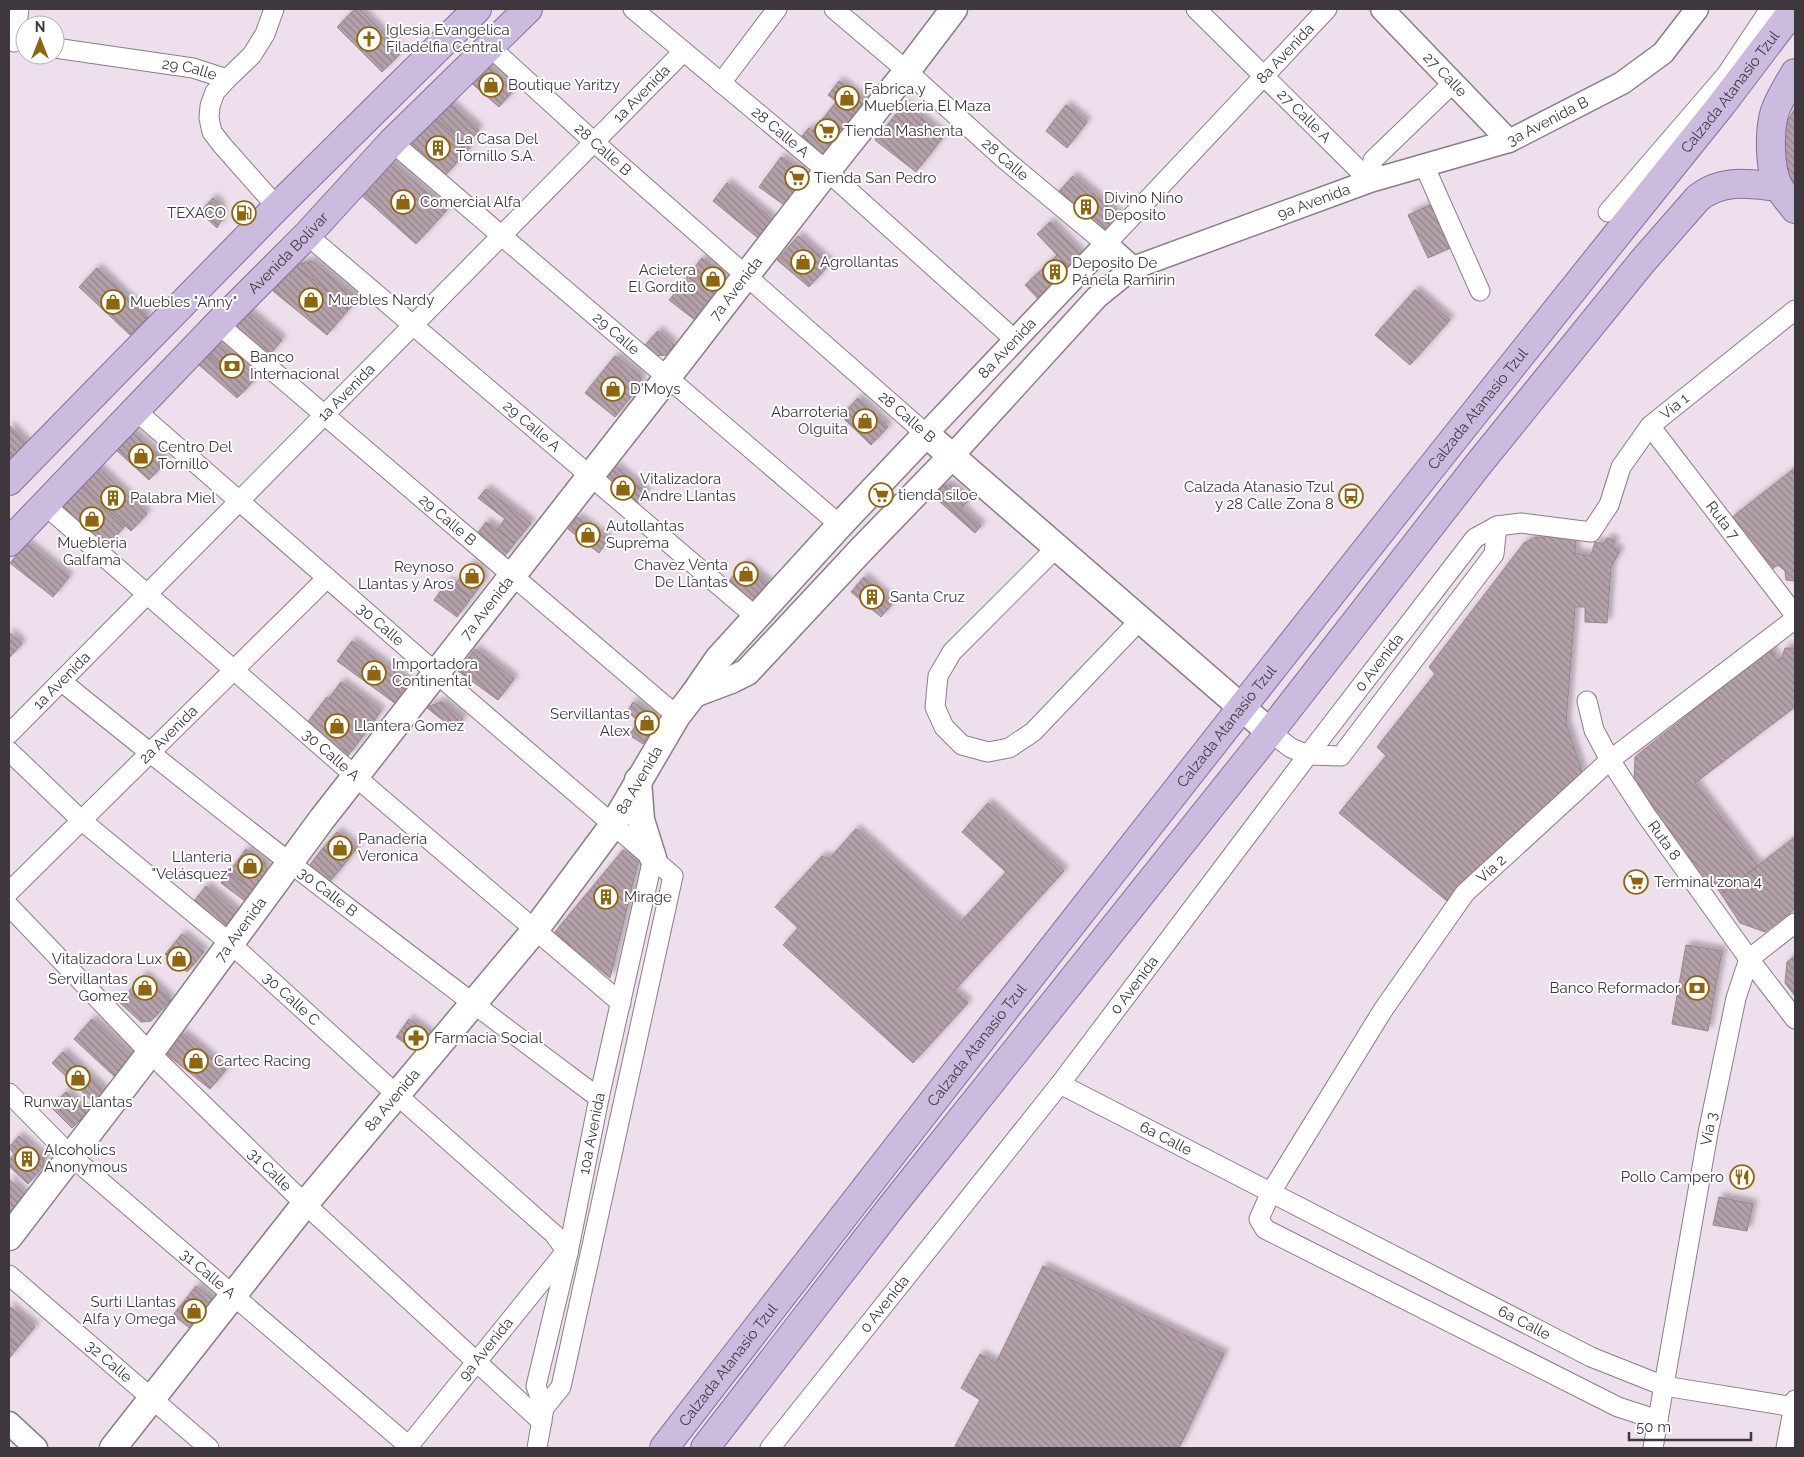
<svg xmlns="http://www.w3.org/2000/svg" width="1804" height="1457" font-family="Raleway,sans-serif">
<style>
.building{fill:url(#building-back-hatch);stroke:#97868d;filter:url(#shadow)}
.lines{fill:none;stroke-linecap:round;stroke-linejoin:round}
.minor-casing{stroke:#8a7d89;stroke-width:21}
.tertiary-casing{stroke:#8a7d89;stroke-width:25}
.secondary-casing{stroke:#8a7d89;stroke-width:29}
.primary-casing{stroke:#847098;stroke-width:30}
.minor{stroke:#fff;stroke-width:19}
.tertiary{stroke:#fff;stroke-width:22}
.secondary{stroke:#fff;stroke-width:26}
.primary{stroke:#cbbbdf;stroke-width:28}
.labels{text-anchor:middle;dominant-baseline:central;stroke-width:4;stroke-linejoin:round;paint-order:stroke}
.poi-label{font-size:15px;fill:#3e383e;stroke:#fff;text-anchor:start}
.street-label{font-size:15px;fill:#3e383e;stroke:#fff}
</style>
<defs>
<pattern id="building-back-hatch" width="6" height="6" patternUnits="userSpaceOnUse" patternTransform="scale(1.25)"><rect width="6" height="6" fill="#b4a1a9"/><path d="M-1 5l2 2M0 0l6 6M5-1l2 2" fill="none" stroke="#94848b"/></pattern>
<filter id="shadow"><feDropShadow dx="4.5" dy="-4.5" stdDeviation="2.5" flood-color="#0004"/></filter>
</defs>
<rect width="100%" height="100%" fill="#eedfed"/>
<path class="building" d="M355,9H359L402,52L382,72L337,27Z
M484,63L514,90L499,107L468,80Z
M839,81L865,101L854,116L828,95Z
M447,101L479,130L466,145L433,116Z
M836,102L854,116L842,130L825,116Z
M904,104L944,136L916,172L875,140Z
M1066,105L1087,122L1067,148L1046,131Z
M1795,108V188L1784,175L1781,132Z
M433,116L470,148L442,179L406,148Z
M825,116L842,130L830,145L812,131Z
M809,128L830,145L823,154L813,155L797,142Z
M781,157L802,172L804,178L784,205L759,187Z
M390,161L447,210L416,244L360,194Z
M1073,176L1119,216L1100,239L1053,198Z
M727,183L773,220L758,238L713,201Z
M213,198L220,206L222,219L217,228L200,212Z
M1437,202L1457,245L1428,258L1408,215Z
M1050,222L1085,259L1040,301L1025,285L1057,255L1037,234Z
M798,236L830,264L809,287L777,260Z
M702,258L723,274L724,283L718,291L692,271Z
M312,261L358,299L349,309L295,265Z
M295,265L349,309L327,335L273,291Z
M97,268L148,317L130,335L79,287Z
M692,271L718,291L709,303L683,283Z
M683,283L709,303L695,320L669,300Z
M1415,290L1450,320L1410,365L1375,335Z
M240,305L282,340L265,360L228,319Z
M658,331L674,345L666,355L654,356L643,347Z
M218,342L257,377L246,389L207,354Z
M207,354L246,389L237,398L198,364Z
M615,356L640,376L641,384L615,417L585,393Z
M858,398L888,427L871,445L841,416Z
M9,425L28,445L9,463Z
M132,432L166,462L149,480L116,450Z
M94,464L147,514L131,531L78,481Z
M615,466L647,493L632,511L600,483Z
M1795,468V581L1786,580L1785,571L1778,565L1767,572L1731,518Z
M78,481L125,526L101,552L59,512L58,502Z
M950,485L968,501L961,508L981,526L975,533L931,494L938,487Z
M486,489L531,523L515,543L497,530L505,519L478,498Z
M577,517L608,540L599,553L568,529Z
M486,522L515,543L504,557L472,541Z
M1548,529L1576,535L1575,553L1591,556L1595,542L1604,544L1607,538L1615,541L1612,547L1620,551L1611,567L1607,623L1585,622V607H1575L1566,723L1582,772L1447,901L1339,813L1386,756L1377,747L1435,674L1429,667L1524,543L1536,537L1545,538Z
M26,543L69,577L53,597L10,563Z
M744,563L770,585L757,600L744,602L725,586Z
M471,564L481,571L484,581L471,598L454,586Z
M864,577L893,603L881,617L851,592Z
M448,581L471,598L457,617L434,600Z
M9,632L22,644L9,658Z
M352,641L411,684L396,704L337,661Z
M1769,646L1776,659L1781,660L1785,648H1795V707L1695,783L1758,866L1721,894L1713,882L1708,883L1639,798L1634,787L1635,757L1754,662Z
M475,649L514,679L498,700L458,671Z
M341,682L381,711L369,728L329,698Z
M327,697L369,728L348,756L306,724Z
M442,702L463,719L455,730L426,707Z
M633,702L654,716L656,725L643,744L629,735L639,721L627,712Z
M988,803L1064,871L954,991L968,1003L913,1063L783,945L798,928L775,907L822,856L829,859L856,829L960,923L1006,872L962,832Z
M337,832L357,848L343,866L322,849Z
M1795,837V909L1765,932L1740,923L1721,894Z
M246,849L265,863L267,870L253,890L229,872Z
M322,849L343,866L326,886L309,872V866Z
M623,850L638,862L610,978L554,933Z
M229,872L253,890L245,901L221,883Z
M206,886L238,913L226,928L191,905Z
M182,934L204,952L194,964L172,946Z
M1686,945L1722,951L1708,1031L1672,1024Z
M172,946L194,964L187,972L165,954Z
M1795,956V996L1785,983L1787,962Z
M144,975L171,1000L151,1021L141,1022L119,1002Z
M92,1019L134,1057L115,1077L74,1039Z
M409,1019L436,1039L423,1056L396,1037Z
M182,1033L226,1070L210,1089L165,1053Z
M63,1052L105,1092L94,1103L52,1063Z
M66,1092L87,1113L72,1128L51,1107Z
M19,1136L44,1158V1166L28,1184L9,1166V1160L14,1154L9,1147Z
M9,1179L26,1196L9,1214Z
M1719,1197L1753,1204L1747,1231L1713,1225Z
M1043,1266L1224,1354L1179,1448H954L980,1400L961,1388L980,1354L996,1363Z
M196,1286L215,1301L196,1333L173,1315Z
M9,1306L35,1327L18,1347L9,1339Z
M9,1339L18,1347L9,1359Z"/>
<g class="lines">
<g class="minor-casing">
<g id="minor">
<path d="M274,9L265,34L252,55L227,79L215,92L210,106L209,118L212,132L222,145L277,207"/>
<path id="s1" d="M633,9L827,171L1015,340"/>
<path id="s2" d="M834,9L907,71L1003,158L1106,244L1327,9"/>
<path id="s3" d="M1196,9L1370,181"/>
<path d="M14,42L19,9"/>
<path id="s4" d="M489,46L594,142L926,434"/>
<path id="s5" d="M55,48L193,68L227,79"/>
<path d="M721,83L777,9"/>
<path id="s6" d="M392,142L840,525"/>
<path d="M1424,165L1480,291"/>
<path d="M1370,181L1373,160L1453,83"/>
<path d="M1608,212L1726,75L1770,9"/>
<path id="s7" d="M307,235L756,617"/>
<path id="s8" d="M218,324L677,716"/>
<path id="s9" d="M135,410L436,673L673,876L561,1387L544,1408L537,1448"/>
<path id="s10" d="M1650,426L1795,615"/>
<path id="s11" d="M45,505L378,796L621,1003"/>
<path d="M1057,547L952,652L938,676L935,707L944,727L962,745L988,752L1009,748L1033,732L1140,620"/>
<path id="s12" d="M61,681C237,824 417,962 599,1098"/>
<path id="s13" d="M1587,701L1594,730L1610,760L1646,815L1749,959L1795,1019"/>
<path d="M1270,732L1291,748L1308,755L1341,756L1494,554L1497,526"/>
<path id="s14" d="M9,734L683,52"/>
<path id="s15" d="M9,751L81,820L230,943L397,1095L554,1234L568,1253L562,1256L407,1448"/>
<path id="s16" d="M9,892L327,578"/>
<path id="s17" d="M9,906L150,1053L305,1204L542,1422"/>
<path id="s18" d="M1060,1084L1591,1357L1664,1386L1794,1407"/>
<path id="s19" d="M9,1093L71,1156L411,1448"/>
<path id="s20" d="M9,1275L209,1448"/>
<path id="s21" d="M544,1408L536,1386L568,1253L599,1098L653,858"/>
<path id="s22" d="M1658,1420L1618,1407L1265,1229L1259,1219L1271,1192L1383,1010L1465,893L1610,760L1795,619"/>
<path id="s23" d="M770,1448L1060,1084L1308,755L1475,538L1497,526L1521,523L1591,532L1609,505L1621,467L1650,426L1795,310"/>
<path id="s24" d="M1653,1448L1708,1133L1736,998L1749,959L1795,923"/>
<path d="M1786,1448L1795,1400"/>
</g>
</g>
<g class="tertiary-casing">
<g id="tertiary">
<path id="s25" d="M1382,9L1509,141"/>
<path id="s26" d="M926,434L1106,244L1133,268"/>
<path id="s27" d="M952,456L1097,297L1133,268L1370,181L1509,141L1622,83L1663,53L1697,9"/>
<path d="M9,1423L36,1448"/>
</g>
</g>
<g class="secondary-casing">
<g id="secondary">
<path d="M694,694L731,680L747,672L861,550L952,456"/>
<path d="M638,780L641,820L653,858"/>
<path id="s28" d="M9,1237L150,1053L322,819L667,378L827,171L907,71L954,9"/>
<path id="s29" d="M113,1448L305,1204L535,930L613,825L677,716L694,694L718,659L840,525L926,434L1270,732"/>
</g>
</g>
<g class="primary-casing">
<g id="primary">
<path d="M1795,73C1788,85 1780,97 1775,111C1769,129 1769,170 1779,187C1783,195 1790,202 1795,209"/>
<path d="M9,481L277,207L477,9"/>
<path id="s30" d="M9,542L218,324L307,235L392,142L528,9"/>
<path id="s31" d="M664,1448C1013,997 1364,548 1722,104L1794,9"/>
<path d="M705,1448L892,1206L1270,732L1477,466L1642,262L1698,198C1723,178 1749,184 1778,187"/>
</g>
</g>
<use href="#minor" class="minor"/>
<use href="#tertiary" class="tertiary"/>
<use href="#secondary" class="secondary"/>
<use href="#primary" class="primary"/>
</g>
<defs>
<g id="church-ring" transform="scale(1.25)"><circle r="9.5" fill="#fff" stroke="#8f660c" stroke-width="1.5"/><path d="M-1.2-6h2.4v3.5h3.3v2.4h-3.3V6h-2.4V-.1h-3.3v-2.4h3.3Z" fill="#8f660c"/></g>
<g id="shop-ring" transform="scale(1.25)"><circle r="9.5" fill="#fff" stroke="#8f660c" stroke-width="1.5"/><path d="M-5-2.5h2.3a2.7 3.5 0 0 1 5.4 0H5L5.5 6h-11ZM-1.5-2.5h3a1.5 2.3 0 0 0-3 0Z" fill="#8f660c"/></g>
<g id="supermarket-ring" transform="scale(1.25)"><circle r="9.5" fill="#fff" stroke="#8f660c" stroke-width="1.5"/><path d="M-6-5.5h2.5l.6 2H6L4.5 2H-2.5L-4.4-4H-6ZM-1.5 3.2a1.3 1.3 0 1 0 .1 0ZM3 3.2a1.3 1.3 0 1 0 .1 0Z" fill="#8f660c"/></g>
<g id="building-ring" transform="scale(1.25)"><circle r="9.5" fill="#fff" stroke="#8f660c" stroke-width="1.5"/><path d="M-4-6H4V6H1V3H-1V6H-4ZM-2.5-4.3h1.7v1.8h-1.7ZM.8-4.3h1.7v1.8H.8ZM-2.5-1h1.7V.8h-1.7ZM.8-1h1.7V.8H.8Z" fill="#8f660c"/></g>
<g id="fuel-ring" transform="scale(1.25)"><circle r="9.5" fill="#fff" stroke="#8f660c" stroke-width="1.5"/><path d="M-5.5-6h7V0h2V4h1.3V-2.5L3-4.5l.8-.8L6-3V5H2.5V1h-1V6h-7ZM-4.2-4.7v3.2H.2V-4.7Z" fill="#8f660c"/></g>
<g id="bank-ring" transform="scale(1.25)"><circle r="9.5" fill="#fff" stroke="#8f660c" stroke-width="1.5"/><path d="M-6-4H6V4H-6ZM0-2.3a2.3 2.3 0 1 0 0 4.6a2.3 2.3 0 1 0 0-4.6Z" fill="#8f660c"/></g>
<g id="bus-ring" transform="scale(1.25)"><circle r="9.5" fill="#fff" stroke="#8f660c" stroke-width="1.5"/><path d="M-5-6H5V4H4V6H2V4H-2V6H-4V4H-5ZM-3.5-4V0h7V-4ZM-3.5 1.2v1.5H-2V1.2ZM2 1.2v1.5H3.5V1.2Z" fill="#8f660c"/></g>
<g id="pharmacy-ring" transform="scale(1.25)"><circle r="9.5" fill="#fff" stroke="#8f660c" stroke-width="1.5"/><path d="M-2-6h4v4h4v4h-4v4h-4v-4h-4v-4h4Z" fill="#8f660c"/></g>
<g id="restaurant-ring" transform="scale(1.25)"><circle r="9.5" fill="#fff" stroke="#8f660c" stroke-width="1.5"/><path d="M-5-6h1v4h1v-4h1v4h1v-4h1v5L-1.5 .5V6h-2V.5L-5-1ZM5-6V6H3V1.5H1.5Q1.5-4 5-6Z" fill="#8f660c"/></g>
</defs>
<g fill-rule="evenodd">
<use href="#church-ring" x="369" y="39"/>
<use href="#shop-ring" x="491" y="85"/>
<use href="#shop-ring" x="847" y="98"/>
<use href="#supermarket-ring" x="827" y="131"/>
<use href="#building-ring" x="438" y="148"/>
<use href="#supermarket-ring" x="797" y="178"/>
<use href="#shop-ring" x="403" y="202"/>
<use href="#building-ring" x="1086" y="207"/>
<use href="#fuel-ring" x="244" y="213"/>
<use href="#shop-ring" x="803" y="262"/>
<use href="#building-ring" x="1055" y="272"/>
<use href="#shop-ring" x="713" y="279"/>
<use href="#shop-ring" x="311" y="300"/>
<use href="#shop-ring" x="113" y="302"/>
<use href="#bank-ring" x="232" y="366"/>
<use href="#shop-ring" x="613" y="389"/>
<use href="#shop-ring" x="865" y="421"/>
<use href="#shop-ring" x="141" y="456"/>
<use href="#shop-ring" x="623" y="488"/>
<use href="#supermarket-ring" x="881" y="495"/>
<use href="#bus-ring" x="1351" y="496"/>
<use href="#building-ring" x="113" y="498"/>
<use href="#shop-ring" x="92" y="519"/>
<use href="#shop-ring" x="588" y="535"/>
<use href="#shop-ring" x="746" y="574"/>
<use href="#shop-ring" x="472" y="576"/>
<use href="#building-ring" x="872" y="597"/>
<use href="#shop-ring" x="374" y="673"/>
<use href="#shop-ring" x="647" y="723"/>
<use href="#shop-ring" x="337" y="726"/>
<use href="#shop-ring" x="340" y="848"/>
<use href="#shop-ring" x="250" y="866"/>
<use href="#supermarket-ring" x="1636" y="882"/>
<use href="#building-ring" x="606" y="897"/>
<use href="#shop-ring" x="179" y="959"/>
<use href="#shop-ring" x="145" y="988"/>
<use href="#bank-ring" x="1697" y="988"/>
<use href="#pharmacy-ring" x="416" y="1038"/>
<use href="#shop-ring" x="196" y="1061"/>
<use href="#shop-ring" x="78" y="1078"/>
<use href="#building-ring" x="27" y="1159"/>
<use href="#restaurant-ring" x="1742" y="1177"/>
<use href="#shop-ring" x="194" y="1311"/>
</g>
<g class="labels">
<g class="poi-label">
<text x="386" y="30">Iglesia Evangelica<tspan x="386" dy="17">Filadelfia Central</tspan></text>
<text x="508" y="85">Boutique Yaritzy</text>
<text x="864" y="89">Fabrica y<tspan x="864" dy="17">Muebleria El Maza</tspan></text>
<text x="844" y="131">Tienda Mashenta</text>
<text x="456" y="139">La Casa Del<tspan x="456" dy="17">Tornillo S.A.</tspan></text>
<text x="814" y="178">Tienda San Pedro</text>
<text x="1104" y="198">Divino Nino<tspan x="1104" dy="17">Deposito</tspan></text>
<text x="420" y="202">Comercial Alfa</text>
<text x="226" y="213" text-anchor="end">TEXACO</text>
<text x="820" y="262">Agrollantas</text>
<text x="1072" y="263">Deposito De<tspan x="1072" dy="17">Pánela Ramirin</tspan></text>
<text x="696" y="270" text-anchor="end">Acietera<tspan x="696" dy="17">El Gordito</tspan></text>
<text x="328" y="300">Muebles Nardy</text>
<text x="130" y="302">Muebles "Anny"</text>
<text x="250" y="357">Banco<tspan x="250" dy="17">Internacional</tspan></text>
<text x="630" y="389">D'Moys</text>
<text x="848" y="412" text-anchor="end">Abarroteria<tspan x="848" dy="17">Olguita</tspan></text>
<text x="158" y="447">Centro Del<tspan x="158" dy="17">Tornillo</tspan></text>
<text x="640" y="479">Vitalizadora<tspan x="640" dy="17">Andre Llantas</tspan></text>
<text x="1334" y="487" text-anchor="end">Calzada Atanasio Tzul<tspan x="1334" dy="17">y 28 Calle Zona 8</tspan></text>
<text x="898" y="495">tienda siloe</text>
<text x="130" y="498">Palabra Miel</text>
<text x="606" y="526">Autollantas<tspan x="606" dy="17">Suprema</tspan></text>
<text x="92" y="543" text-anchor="middle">Muebleria<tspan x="92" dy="17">Galfama</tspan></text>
<text x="728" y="565" text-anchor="end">Chavez Venta<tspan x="728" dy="17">De Llantas</tspan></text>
<text x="454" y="567" text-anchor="end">Reynoso<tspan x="454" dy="17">Llantas y Aros</tspan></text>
<text x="890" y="597">Santa Cruz</text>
<text x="392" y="664">Importadora<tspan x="392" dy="17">Continental</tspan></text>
<text x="630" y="714" text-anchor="end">Servillantas<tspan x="630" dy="17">Alex</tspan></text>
<text x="354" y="726">Llantera Gomez</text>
<text x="358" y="839">Panadería<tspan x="358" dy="17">Veronica</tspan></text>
<text x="232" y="857" text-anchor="end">Llanteria<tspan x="232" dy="17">"Velásquez"</tspan></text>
<text x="1654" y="882">Terminal zona 4</text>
<text x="624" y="897">Mirage</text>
<text x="162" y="959" text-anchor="end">Vitalizadora Lux</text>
<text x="128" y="979" text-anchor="end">Servillantas<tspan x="128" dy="17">Gomez</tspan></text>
<text x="1680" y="988" text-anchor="end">Banco Reformador</text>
<text x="434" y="1038">Farmacia Social</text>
<text x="214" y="1061">Cartec Racing</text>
<text x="78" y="1102" text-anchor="middle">Runway Llantas</text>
<text x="44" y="1150">Alcoholics<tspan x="44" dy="17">Anonymous</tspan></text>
<text x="1724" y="1177" text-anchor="end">Pollo Campero</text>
<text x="176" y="1302" text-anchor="end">Surti Llantas<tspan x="176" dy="17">Alfa y Omega</tspan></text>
</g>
<g class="street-label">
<text stroke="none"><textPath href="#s2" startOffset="621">8a Avenida</textPath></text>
<text stroke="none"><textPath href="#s5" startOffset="136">29 Calle</textPath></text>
<text stroke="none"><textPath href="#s25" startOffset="91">27 Calle</textPath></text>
<text stroke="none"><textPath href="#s31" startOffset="1725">Calzada Atanasio Tzul</textPath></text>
<text stroke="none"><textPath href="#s14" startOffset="900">1a Avenida</textPath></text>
<text stroke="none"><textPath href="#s3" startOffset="152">27 Calle A</textPath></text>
<text stroke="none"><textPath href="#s27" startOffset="702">3a Avenida B</textPath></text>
<text stroke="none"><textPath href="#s1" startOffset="192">28 Calle A</textPath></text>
<text stroke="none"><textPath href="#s4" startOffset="154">28 Calle B</textPath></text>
<text stroke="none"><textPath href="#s2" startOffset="228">28 Calle</textPath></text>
<text stroke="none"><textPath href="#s27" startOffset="454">9a Avenida</textPath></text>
<text stroke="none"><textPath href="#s30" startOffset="402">Avenida Bolívar</textPath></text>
<text stroke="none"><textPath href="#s28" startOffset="1195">7a Avenida</textPath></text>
<text stroke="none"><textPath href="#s6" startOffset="295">29 Calle</textPath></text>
<text stroke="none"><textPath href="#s26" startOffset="118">8a Avenida</textPath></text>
<text stroke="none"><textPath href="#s14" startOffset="480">1a Avenida</textPath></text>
<text stroke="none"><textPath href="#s23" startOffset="1425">Vía 1</textPath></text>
<text stroke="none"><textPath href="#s31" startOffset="1320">Calzada Atanasio Tzul</textPath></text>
<text transform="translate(907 417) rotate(41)">28 Calle B</text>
<text stroke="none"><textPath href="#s7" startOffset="295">29 Calle A</textPath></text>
<text stroke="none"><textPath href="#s8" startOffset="302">29 Calle B</textPath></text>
<text stroke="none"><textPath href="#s10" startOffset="119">Ruta 7</textPath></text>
<text stroke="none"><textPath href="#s28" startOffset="790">7a Avenida</textPath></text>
<text stroke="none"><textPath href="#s9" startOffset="326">30 Calle</textPath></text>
<text stroke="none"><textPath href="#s23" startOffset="994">0 Avenida</textPath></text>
<text stroke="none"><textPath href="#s14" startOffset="75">1a Avenida</textPath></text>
<text stroke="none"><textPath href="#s31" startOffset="915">Calzada Atanasio Tzul</textPath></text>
<text stroke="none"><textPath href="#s16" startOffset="224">2a Avenida</textPath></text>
<text stroke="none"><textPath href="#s11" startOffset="380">30 Calle A</textPath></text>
<text stroke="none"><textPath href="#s29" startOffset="851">8a Avenida</textPath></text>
<text stroke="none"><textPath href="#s13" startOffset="161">Ruta 8</textPath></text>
<text stroke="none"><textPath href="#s22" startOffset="871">Vía 2</textPath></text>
<text stroke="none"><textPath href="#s12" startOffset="340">30 Calle B</textPath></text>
<text stroke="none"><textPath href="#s28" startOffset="385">7a Avenida</textPath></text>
<text stroke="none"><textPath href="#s23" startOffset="589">0 Avenida</textPath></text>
<text stroke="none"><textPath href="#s15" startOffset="376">30 Calle C</textPath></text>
<text stroke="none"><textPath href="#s31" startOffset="510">Calzada Atanasio Tzul</textPath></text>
<text stroke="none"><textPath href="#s29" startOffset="446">8a Avenida</textPath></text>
<text stroke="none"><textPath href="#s24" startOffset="324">Vía 3</textPath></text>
<text stroke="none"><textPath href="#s21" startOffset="282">10a Avenida</textPath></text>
<text stroke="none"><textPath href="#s18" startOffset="119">6a Calle</textPath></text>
<text stroke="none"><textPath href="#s17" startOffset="371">31 Calle</textPath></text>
<text stroke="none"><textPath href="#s19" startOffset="269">31 Calle A</textPath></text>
<text stroke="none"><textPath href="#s23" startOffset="184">0 Avenida</textPath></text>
<text stroke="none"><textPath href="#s18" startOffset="522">6a Calle</textPath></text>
<text transform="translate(486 1349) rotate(-51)">9a Avenida</text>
<text stroke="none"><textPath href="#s20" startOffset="132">32 Calle</textPath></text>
<text stroke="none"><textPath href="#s31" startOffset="105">Calzada Atanasio Tzul</textPath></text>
</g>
</g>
<rect width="1804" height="1457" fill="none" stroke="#3e383e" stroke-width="20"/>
<g transform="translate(40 40)"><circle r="24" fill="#ffffff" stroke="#b2afb2"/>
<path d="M0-4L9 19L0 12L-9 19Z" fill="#8f660c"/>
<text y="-8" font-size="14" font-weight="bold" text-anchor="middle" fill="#3e383e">N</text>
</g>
<path d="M1629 1432v8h122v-8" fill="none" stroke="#3e383e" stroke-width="2.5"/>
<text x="1636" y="1432" font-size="15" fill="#3e383e" stroke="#ffffff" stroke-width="4" paint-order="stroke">50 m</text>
</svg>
